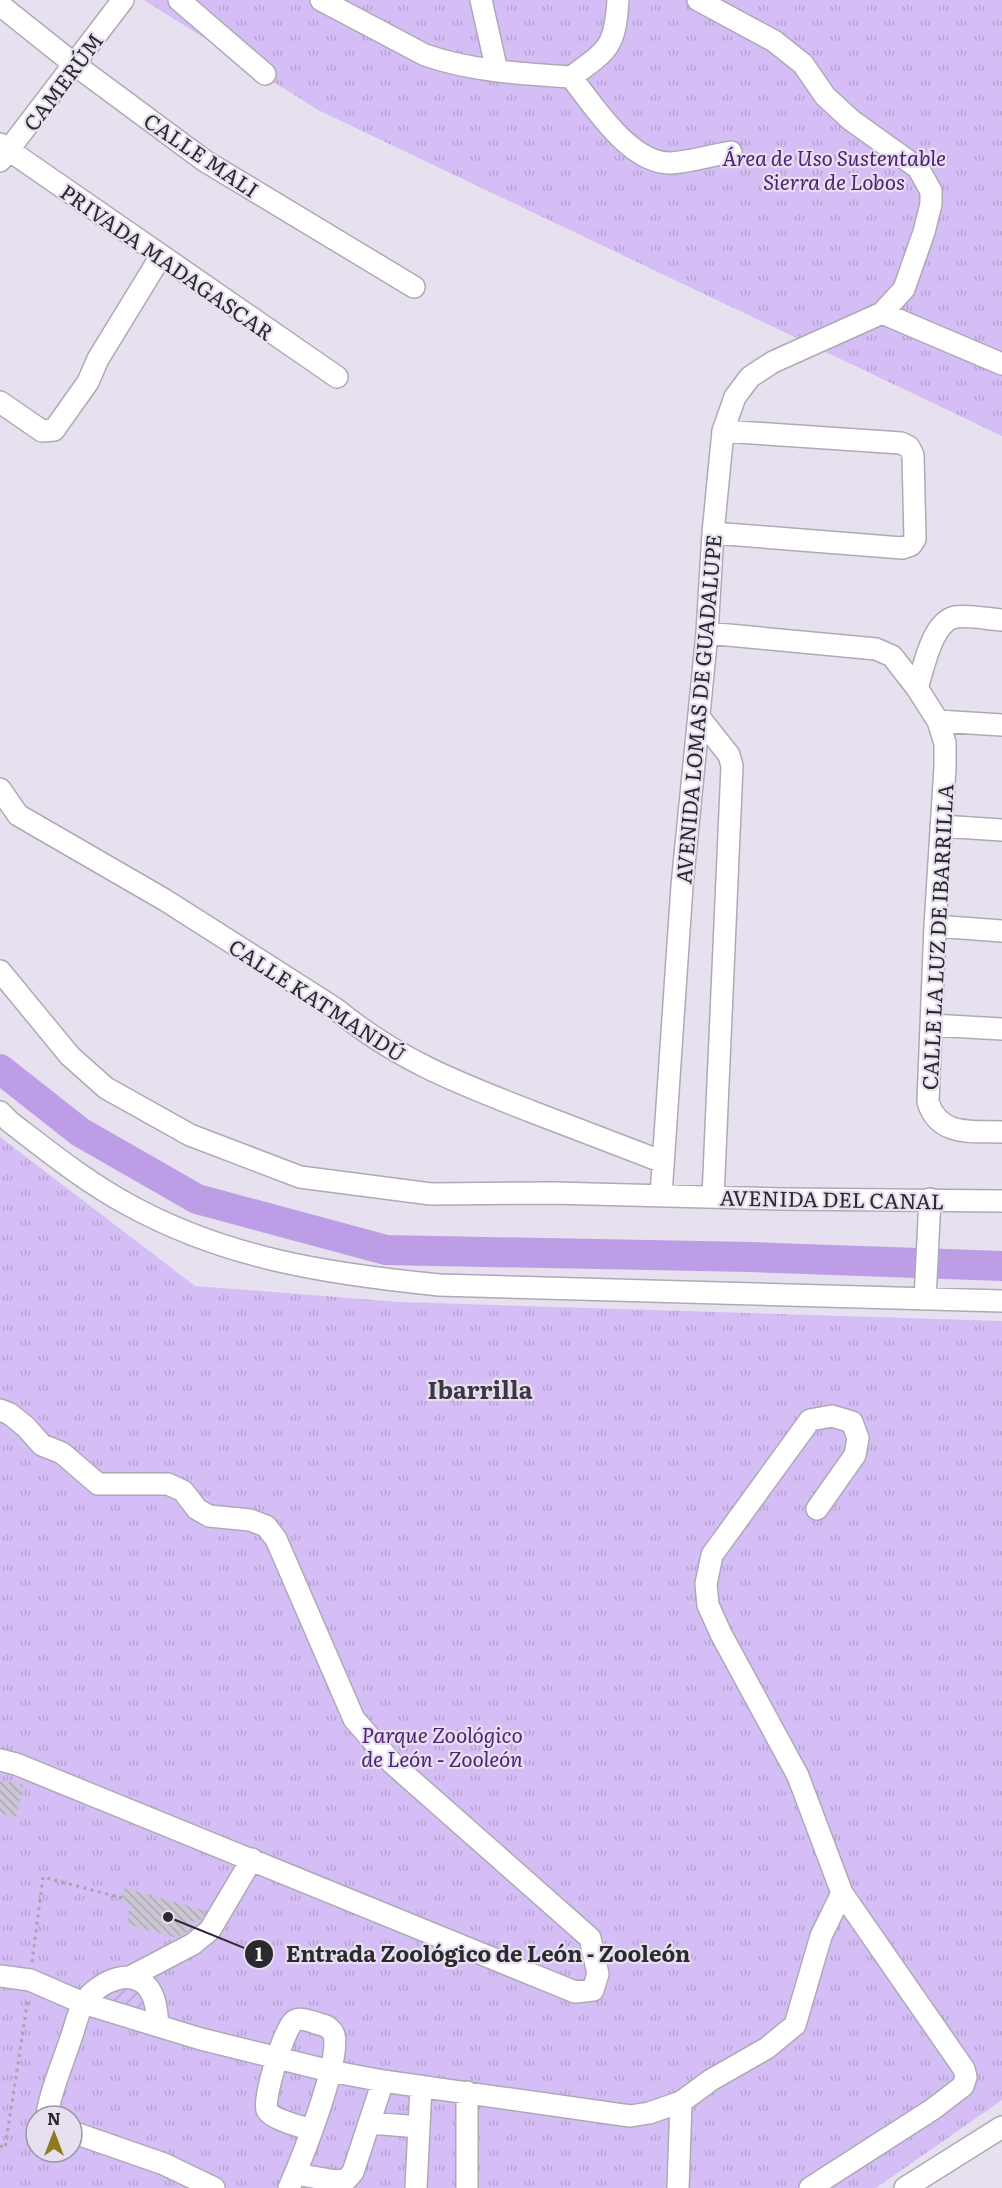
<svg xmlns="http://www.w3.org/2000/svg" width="1002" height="2188" font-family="Literata,serif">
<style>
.grass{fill:url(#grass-tufts);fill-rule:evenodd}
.garden{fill:url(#garden-furrows)}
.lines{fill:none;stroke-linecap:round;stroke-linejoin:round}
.river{stroke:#bd9de6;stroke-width:30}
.building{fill:url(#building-back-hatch)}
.minor-casing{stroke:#afa9b7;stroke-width:24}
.path{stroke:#a9a4b0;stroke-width:3;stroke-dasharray:3 4.5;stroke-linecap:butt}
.minor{stroke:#fff;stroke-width:21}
.labels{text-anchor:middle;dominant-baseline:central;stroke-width:4.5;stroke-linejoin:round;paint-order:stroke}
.street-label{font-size:21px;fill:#2b282e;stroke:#e6e0ef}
.park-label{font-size:21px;font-style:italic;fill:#4e2275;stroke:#e6e0ef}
.quarter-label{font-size:24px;font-weight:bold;fill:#3c3743;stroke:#e6e0ef}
.leader{fill:none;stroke:#2b282e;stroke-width:2}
.callout-dot{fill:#2b282e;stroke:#e6e0ef;stroke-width:2}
.mark-label{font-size:18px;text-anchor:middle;font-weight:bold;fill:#fff}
.callout-label{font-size:22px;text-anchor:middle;font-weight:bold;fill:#2b282e;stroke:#e6e0ef;stroke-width:4.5;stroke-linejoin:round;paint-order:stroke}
</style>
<defs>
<pattern id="grass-tufts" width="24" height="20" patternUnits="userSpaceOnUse" patternTransform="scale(1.5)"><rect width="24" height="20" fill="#d5bef5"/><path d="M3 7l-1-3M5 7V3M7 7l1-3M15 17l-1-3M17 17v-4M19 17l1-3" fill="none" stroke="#b7a3d2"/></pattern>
<pattern id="garden-furrows" width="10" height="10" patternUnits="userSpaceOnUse" patternTransform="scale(1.5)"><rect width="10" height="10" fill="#d5bef5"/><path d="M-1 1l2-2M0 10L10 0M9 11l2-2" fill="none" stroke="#b7a3d2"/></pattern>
<pattern id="building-back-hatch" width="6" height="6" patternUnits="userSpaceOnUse" patternTransform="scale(1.5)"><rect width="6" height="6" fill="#ccc6d4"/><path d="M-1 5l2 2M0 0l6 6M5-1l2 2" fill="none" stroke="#afaab6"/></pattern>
</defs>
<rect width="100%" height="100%" fill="#e6e0ef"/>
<path class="grass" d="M144,0H1002V436L318,110Z
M0,1137L195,1286L400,1302L1002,1321V2100L876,2188H0ZM36,2116H72V2152H36Z"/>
<path class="garden" d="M131,1984L143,1998V2009L107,1998L111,1989Z"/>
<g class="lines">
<path class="river" d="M0,1069L80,1132L197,1199L386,1250L751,1257L1002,1266"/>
</g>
<path class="building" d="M0,1780L23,1785L16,1817L0,1813Z
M125,1888L206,1911L200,1922L198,1923L191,1921L187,1932L177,1938L127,1924L132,1905L120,1902Z"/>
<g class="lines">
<g class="minor-casing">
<path id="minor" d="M179,0L265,74
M321,0L425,55C471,71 522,74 571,77C594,106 630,164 671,163C691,162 712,155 731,152
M481,0L497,71
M0,5L74,64L205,161L414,287
M571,77C608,50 615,48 618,0
M0,144L337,377
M0,161L123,0
M882,313L1002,364
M0,402L42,431L54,430L88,382L98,359L161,256
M713,533L902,548L911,545L915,539L913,455L909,447L901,443L723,431
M707,633L876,649L892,656L917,688L938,721L945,743V767L935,926L928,1102C939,1137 972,1131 1002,1132
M917,688C924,667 932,622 955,617C969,615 988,619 1002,620
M699,717L729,755L732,766L713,1197
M938,721L1002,725
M0,789L18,815L165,900L336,1009C396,1059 458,1083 530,1111C574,1128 619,1145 663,1162
M941,826L1002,830
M935,926L1002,931
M0,971L70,1056L106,1088L190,1135L300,1177L431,1194L553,1193L783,1199L1002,1201
M931,1025L1002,1029
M0,1112L10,1122C48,1151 86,1182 129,1205C227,1259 330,1274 439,1285L1002,1301
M661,1195L682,886L707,633L713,533L723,431L735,397L750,377L773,362L882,313L904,289L924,232L931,204V191L918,168L851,120L825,96L803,64L774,41L698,0
M925,1299L930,1199
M0,1410L10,1414L26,1427L42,1445L62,1453L98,1484H168L183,1491L197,1509L209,1516L250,1520L266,1526L276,1539L354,1719L393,1764L590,1938L598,1974L593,1990L575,1992L16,1764L0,1760
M0,1976L30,1980L83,2003L201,2039L330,2071L383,2081L630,2116L649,2113L681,2102L711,2080L767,2048L795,2025L821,1936L842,1893
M130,1977L193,1944L210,1930L252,1859
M47,2116C49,2094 66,2055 73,2032C76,2023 79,2010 84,2002C99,1981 137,1963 152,1994C157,2004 157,2015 158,2026
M371,2123L419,2127
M72,2132L164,2164L214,2188
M296,2174L336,2181L347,2179L353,2172L383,2081
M289,2188C301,2161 341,2061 334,2035C331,2027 324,2025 316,2023C310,2021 301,2017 294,2021C285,2026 262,2101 267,2110C271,2119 302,2127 312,2130
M416,2188L421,2086
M467,2188V2092
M678,2188L681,2102
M810,2188L933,2109L963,2086L966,2077L964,2069L842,1893L798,1776L721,1634L708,1605L706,1584L712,1555L810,1420L832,1416L852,1422L858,1438L855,1455L817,1509
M905,2188L1002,2127"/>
</g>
<path class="path" d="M32,1962L43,1877L122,1898
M0,2146L5,2148L28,1998"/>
<use href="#minor" class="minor"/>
</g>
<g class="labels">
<g class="street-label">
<text transform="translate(62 81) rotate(-53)">CAMERÚM</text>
<text transform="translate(202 154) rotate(34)">CALLE MALI</text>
<text transform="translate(168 261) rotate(35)">PRIVADA MADAGASCAR</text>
<text transform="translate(697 709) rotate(-85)">AVENIDA LOMAS DE GUADALUPE</text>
<text transform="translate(936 937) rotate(-87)">CALLE LA LUZ DE IBARRILLA</text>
<text transform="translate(318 999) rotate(33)">CALLE KATMANDÚ</text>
<text transform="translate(832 1198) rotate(1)">AVENIDA DEL CANAL</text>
</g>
<g class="park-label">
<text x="834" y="156">Área de Uso Sustentable<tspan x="834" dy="24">Sierra de Lobos</tspan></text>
<text x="442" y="1733">Parque Zoológico<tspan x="442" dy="24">de León - Zooleón</tspan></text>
</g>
<g class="quarter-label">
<text x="480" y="1388">Ibarrilla</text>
</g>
</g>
<path class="leader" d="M168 1917L259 1954"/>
<g class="callout-dot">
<circle cx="168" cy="1917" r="6"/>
<circle cx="259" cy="1954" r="15"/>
</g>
<g class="mark-label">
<text x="259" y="1961">1</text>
</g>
<g class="callout-label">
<text x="488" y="1962">Entrada Zoológico de León - Zooleón</text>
</g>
<g transform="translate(54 2134)"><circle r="28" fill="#e6e0ef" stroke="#9b96a2" stroke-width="1.5"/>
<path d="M0-4.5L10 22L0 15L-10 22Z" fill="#907a20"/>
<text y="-9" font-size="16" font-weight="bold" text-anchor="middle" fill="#2b282e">N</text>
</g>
</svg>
